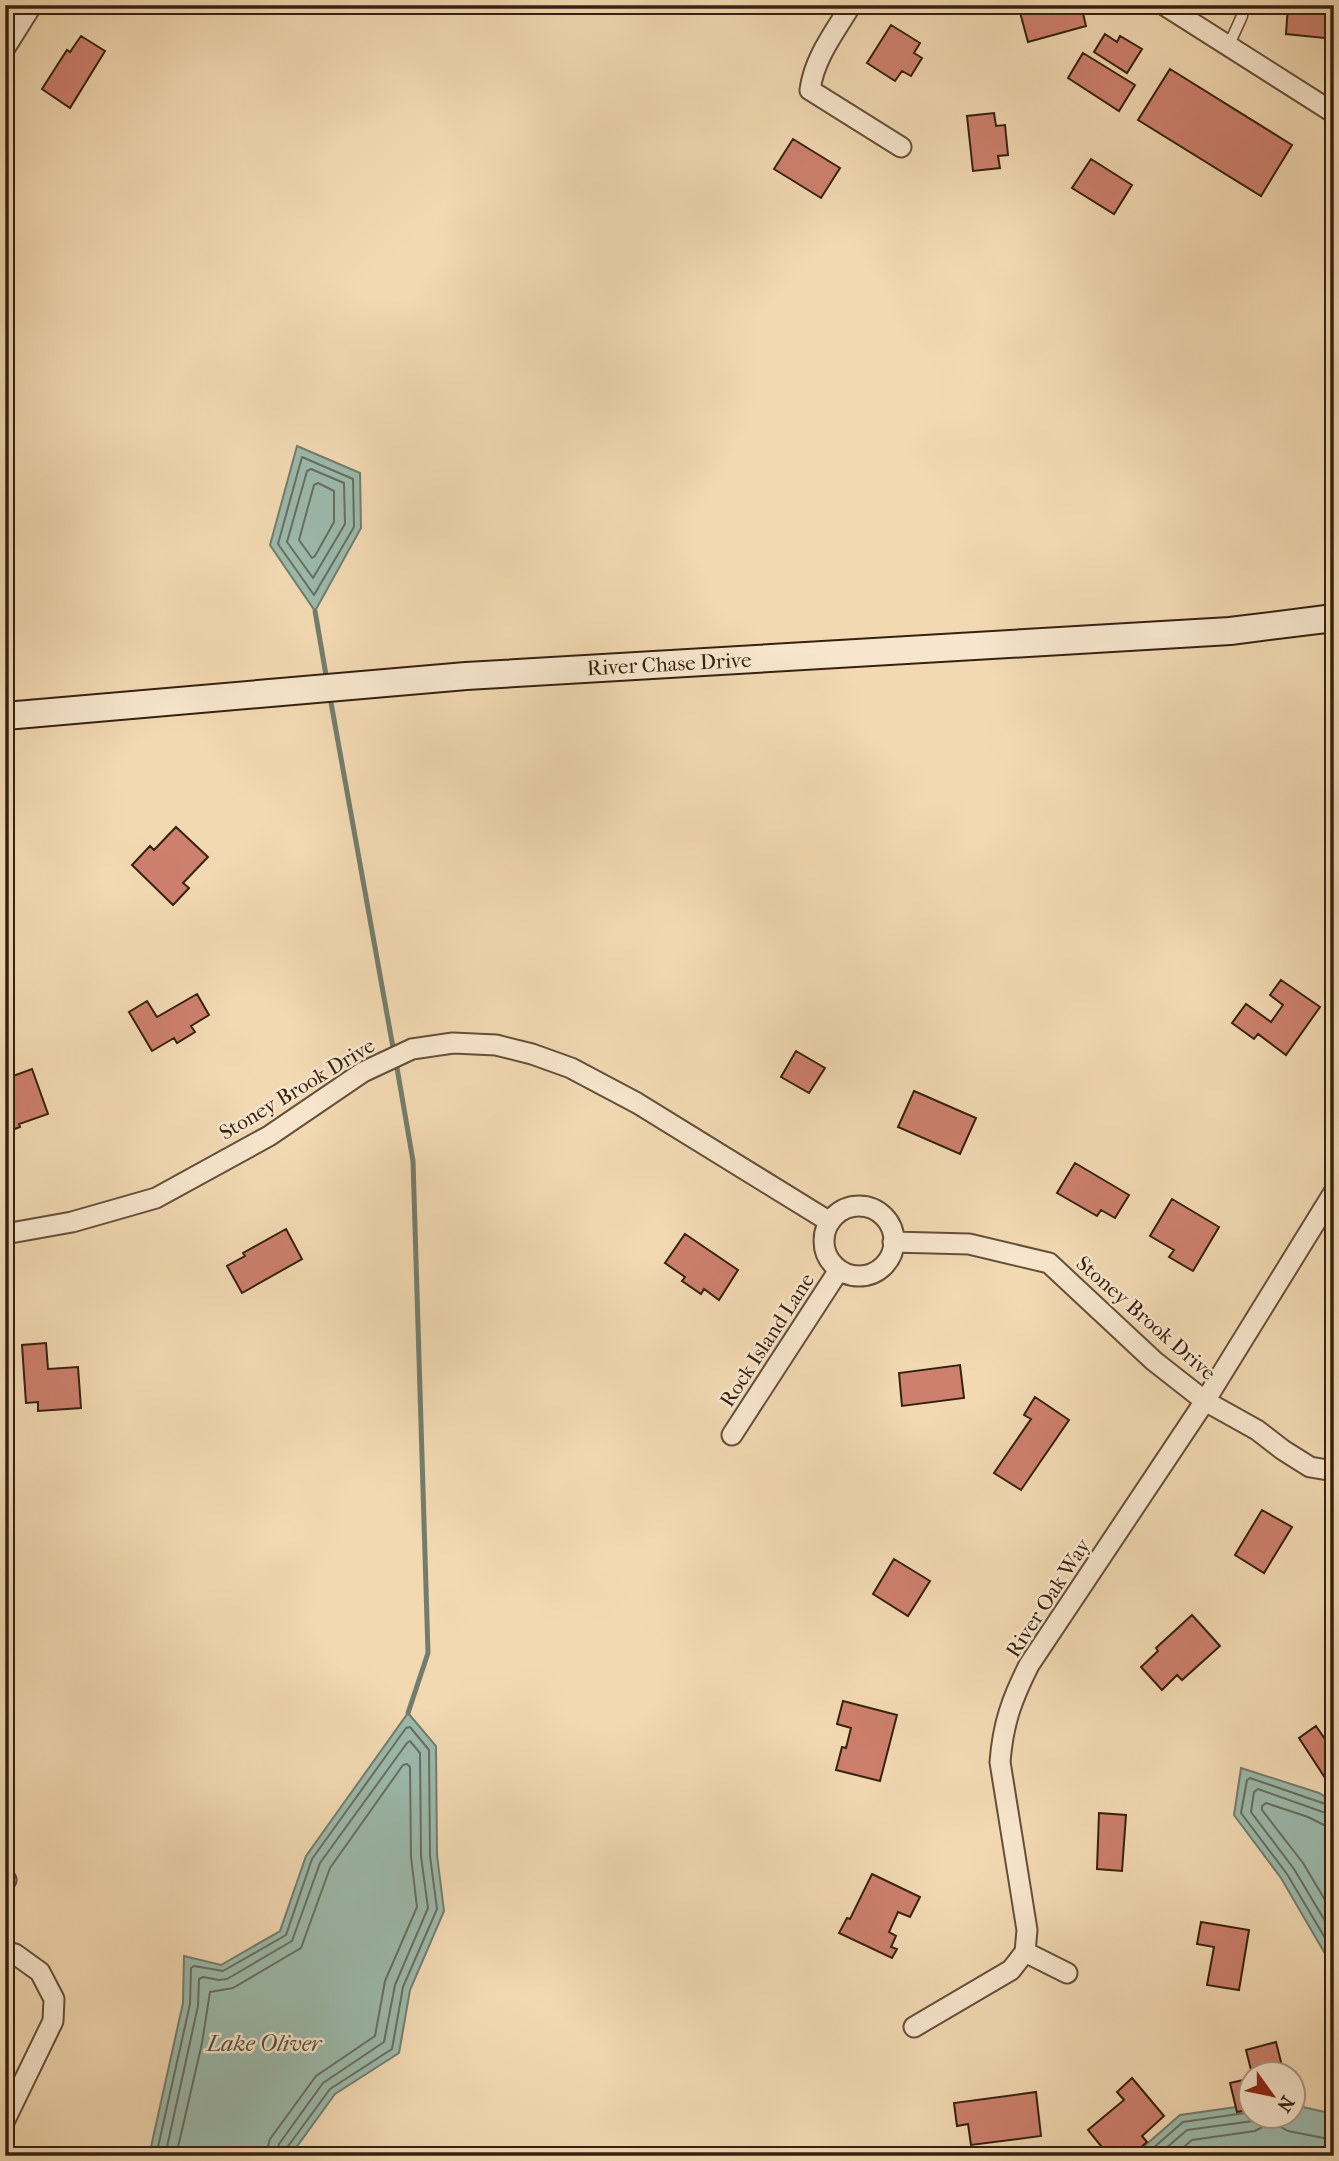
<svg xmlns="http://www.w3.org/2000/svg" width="1339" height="2161" font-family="'IM FELL French Canon',serif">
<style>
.water{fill:#9bbaac;stroke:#737d6d;stroke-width:2}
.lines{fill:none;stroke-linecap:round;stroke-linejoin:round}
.shore{stroke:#686e5e;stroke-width:2}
.stream{stroke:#737d6d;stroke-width:5}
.building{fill:#cd806d;stroke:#36210f;stroke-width:2}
.lane-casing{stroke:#654f38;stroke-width:13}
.street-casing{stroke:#654f38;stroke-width:23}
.secondary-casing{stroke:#36210f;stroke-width:30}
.lane{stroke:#f7e6cd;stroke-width:10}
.street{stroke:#f7e6cd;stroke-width:19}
.secondary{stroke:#f7e6cd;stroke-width:26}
.labels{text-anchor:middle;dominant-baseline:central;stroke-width:5;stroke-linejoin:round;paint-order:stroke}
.street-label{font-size:21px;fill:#36210f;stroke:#f7e6cd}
.water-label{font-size:23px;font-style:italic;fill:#544f3e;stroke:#f7e6cd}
</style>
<rect width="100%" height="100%" fill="#f2d9b2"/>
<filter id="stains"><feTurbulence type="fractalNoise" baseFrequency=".00286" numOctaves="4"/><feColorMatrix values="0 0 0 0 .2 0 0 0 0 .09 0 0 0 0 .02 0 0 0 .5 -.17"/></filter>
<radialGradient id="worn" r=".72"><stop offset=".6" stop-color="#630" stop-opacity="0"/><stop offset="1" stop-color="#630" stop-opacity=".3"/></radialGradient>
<path class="water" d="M297,446L360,473L361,528L315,611L270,545Z
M408,1713L436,1746L437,1855L444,1911L410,1990L399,2053L335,2094L290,2156H149L183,2003L184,1956L221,1965L280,1931L306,1856Z
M1241,1768L1319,1793L1334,1802V1969L1281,1878L1234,1815Z
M1251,2105L1252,2116H1294V2105L1334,2114V2156H1133L1180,2115Z"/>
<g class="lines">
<path class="shore" d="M302,457L353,479L354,527L314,595L278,544Z
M311,469L344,483L345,524L313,578L287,542L307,471Z
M318,483L334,491V522L315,556L312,558L299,540L314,485Z
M1334,1807L1250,1778L1247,1780L1241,1813L1287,1874L1334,1953
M1334,1816L1258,1789L1254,1792L1251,1812L1294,1869L1334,1936
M1334,1826L1324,1825L1308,1817L1266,1803L1262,1806V1810L1303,1863L1334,1915
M156,2156L190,2004L191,1968L194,1966L223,1971L286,1935L312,1859L406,1728L410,1727L429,1750L430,1856L437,1909L403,1987L392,2049L330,2089L286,2149L285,2156
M165,2156L198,2006L199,1979L203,1977L219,1980L227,1979L292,1941L320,1863L407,1743L410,1741L420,1753L421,1856L428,1908L395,1985L384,2042L323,2083L279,2144L276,2156
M176,2156L202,2043L210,1992L233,1988L301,1948L330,1868L403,1765L407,1764L410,1767L411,1857L417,1907L385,1981L375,2036L316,2076L270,2139L265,2156
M1144,2156L1183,2122L1252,2112
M1157,2156L1187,2130L1253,2121L1263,2116
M1173,2156L1192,2140L1255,2131L1272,2122L1288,2131L1334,2140"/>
<path class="stream" d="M315,611L327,681
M330,697L394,1053
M396,1062L413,1161L428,1653L408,1713"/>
</g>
<path class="building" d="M1018,5H1081L1086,26L1028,42Z
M1288,5H1334V39L1286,34Z
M891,25L920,43L914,53L922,58L911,76L902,71L895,81L867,63Z
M1105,34L1117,42L1120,36L1142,49L1127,73L1094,52Z
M81,36L105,51L70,108L42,89L67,50L70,52Z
M1083,53L1135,85L1119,111L1068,78Z
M1170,69L1292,145L1261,196L1138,120Z
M994,113L996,126L1005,125L1008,155L998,156L1000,168L973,171L967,116Z
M793,139L840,168L821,198L774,169Z
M1091,159L1132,185L1114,214L1072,188Z
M176,827L208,857L183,883L189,888L173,905L132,865L150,846L154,850Z
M1281,980L1320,1007L1286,1055L1258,1034L1254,1039L1232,1023L1246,1004L1271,1022L1283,1005L1270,995Z
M197,994L209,1015L191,1026L195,1032L177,1043L174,1038L152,1051L129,1012L147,1001L157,1017Z
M796,1051L825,1068L809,1093L781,1077Z
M32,1069L48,1114L19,1124L20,1127L5,1133V1079Z
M914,1091L976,1118L960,1154L898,1127Z
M1075,1163L1129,1195L1115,1218L1101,1210L1097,1216L1057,1193Z
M1172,1199L1219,1227L1193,1271L1169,1257L1174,1250L1150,1236Z
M286,1229L302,1259L242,1293L227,1266L245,1256L243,1253Z
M685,1234L738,1270L719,1300L704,1289L701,1294L682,1281L685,1277L665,1263Z
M46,1343L48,1369L78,1367L81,1408L38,1411V1402L26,1403L22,1345Z
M960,1365L964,1398L902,1406L899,1373Z
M1035,1397L1069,1420L1021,1490L994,1473L1031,1419L1024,1415Z
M1262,1510L1292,1527L1264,1573L1235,1555Z
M894,1559L930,1581L908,1616L873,1594Z
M1192,1615L1220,1646L1182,1680L1177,1675L1162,1690L1141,1667L1158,1651L1156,1648Z
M843,1701L897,1715L880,1781L836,1770L842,1747L846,1748L851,1728L837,1724Z
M1316,1726L1325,1739L1334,1733V1786L1331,1787L1299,1738Z
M1099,1813L1126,1815L1122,1871L1097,1869Z
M872,1874L920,1897L910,1917L898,1912L889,1932L896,1936L891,1947L897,1949L892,1958L839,1933L847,1918L850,1919Z
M1201,1922L1249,1930L1239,1990L1207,1985L1214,1947L1197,1944Z
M1276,2042L1284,2074H1252L1246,2050Z
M1132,2078L1164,2116L1142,2136L1147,2142L1131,2156L1124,2147L1114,2156H1109L1088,2130L1124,2100L1117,2092Z
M1252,2078V2109L1237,2112L1230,2083Z
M1036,2092L1041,2136L971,2145L968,2124L957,2126L954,2103Z"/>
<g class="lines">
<g class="lane-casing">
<path id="lane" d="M1228,47L1242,16V5"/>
</g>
<g class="street-casing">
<path id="street" d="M851,5C835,32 814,58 810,90L901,147
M1164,5L1334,113
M5,48L32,5
M824 1241a35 35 0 1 1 70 0a35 35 0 1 1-70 0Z
M5,1234L72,1222L156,1198L269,1136L363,1072L412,1049L453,1043L496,1045L532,1054L571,1068L637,1103L830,1222
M893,1242L969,1244L1049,1263L1154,1361L1205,1401L1257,1430L1283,1450L1310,1467L1334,1471
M732,1435L839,1270
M5,1880H6
M5,1951L15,1954L40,1972L54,1999L53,2021L5,2120
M1025,1952L1067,1973
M914,2027L1011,1970L1025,1952L1027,1930L1000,1762C1003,1723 1012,1699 1029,1665L1205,1401L1334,1192"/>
</g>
<g class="secondary-casing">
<path id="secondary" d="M5,716L466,676L1230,631L1334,618"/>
</g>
<use href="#lane" class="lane"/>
<use href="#street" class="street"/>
<use href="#secondary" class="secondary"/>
</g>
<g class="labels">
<g class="street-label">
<text transform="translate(669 664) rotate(-3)">River Chase Drive</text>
<text transform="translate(297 1089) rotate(-31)">Stoney Brook Drive</text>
<text transform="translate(1146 1318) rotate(41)">Stoney Brook Drive</text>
<text transform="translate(767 1340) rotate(-57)">Rock Island Lane</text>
<text transform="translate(1048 1598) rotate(-57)">River Oak Way</text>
</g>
<g class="water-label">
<text x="264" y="2043">Lake Oliver</text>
</g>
</g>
<rect width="1339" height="2161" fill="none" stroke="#f2d9b2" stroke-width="28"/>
<rect x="7" y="7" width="1325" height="2147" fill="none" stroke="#36210f" stroke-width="3.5"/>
<rect x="14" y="14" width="1311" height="2133" fill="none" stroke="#36210f" stroke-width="2"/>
<g transform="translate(1272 2095) rotate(123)"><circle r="33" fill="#f7e6cd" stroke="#aa9781" stroke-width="2"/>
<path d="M0-5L12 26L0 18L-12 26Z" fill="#8f2418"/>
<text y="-10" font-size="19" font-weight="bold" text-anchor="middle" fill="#36210f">N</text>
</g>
<rect width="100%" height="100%" filter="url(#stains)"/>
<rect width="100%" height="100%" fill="url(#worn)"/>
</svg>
